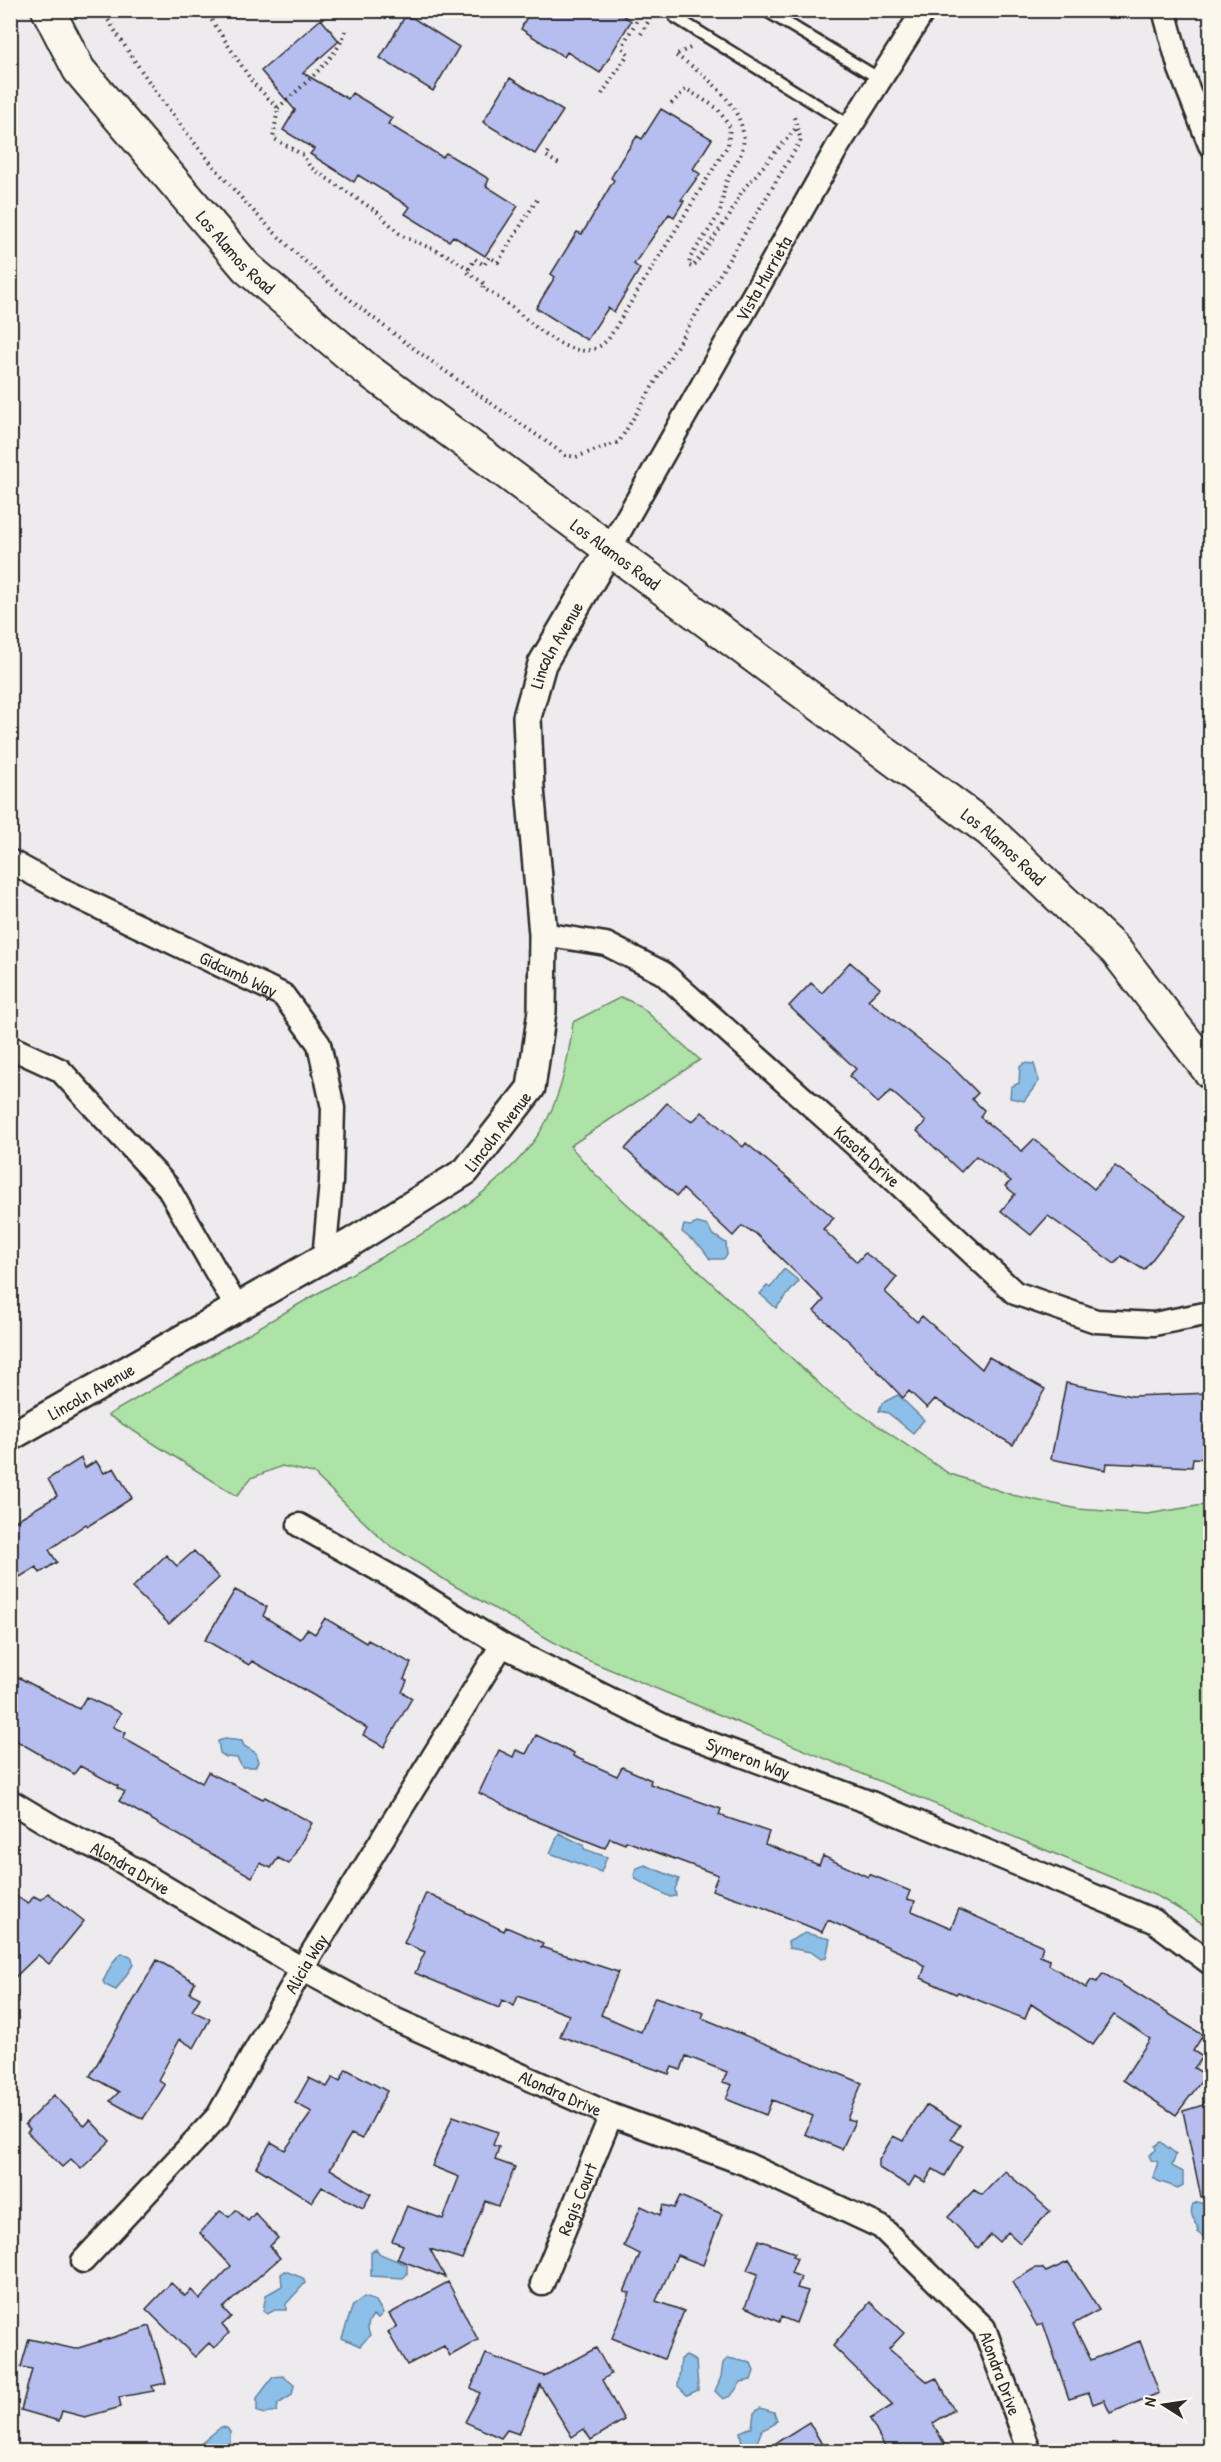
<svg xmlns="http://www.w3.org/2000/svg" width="1221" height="2462" font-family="'Patrick Hand',sans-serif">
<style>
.green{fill:#ade3a6;stroke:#6c8768;stroke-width:1.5}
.water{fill:#8cc0e9;stroke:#65849d;stroke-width:1.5}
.building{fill:#b6bdef;stroke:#2b2b2b;stroke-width:1.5}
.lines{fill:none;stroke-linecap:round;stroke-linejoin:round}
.service-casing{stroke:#2b2b2b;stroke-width:15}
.minor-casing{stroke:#2b2b2b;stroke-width:27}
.tertiary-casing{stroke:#2b2b2b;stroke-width:32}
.secondary-casing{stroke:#2b2b2b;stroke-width:36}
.path{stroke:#2b2b2b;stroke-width:4;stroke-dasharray:1.5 4.5;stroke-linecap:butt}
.service{stroke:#fbf7ec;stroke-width:10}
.minor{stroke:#fbf7ec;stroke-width:22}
.tertiary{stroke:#fbf7ec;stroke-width:27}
.secondary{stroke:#fbf7ec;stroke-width:32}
.labels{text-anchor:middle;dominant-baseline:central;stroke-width:4.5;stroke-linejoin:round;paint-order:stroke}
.street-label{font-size:18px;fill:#2b2b2b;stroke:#fbf7ec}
</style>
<rect width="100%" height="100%" fill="#edebed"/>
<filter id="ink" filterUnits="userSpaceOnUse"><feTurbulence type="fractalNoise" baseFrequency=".0167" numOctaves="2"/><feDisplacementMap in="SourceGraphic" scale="12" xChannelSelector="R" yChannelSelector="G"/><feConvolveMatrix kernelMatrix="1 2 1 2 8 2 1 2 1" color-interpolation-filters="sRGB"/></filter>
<g filter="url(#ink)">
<path class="green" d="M621,997L640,1006L700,1060L570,1146L595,1174L828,1392L948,1473L1012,1495L1078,1509L1147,1514L1210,1504V1928L1159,1897L580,1657L453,1585L386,1543L313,1473L282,1466L251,1478L237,1496L108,1415C183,1372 257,1328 332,1285C402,1244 479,1210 531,1145C558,1111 568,1065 573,1022Z"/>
<path class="water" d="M1024,1063L1034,1064L1039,1081L1024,1101L1010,1098L1011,1087L1019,1083L1020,1067Z
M697,1223L708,1226L712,1234L726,1243L727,1255L723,1259H710L702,1248L682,1232L684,1225L691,1226Z
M784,1269L799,1281L776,1308L760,1294L767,1286L770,1288Z
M898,1395L924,1420L913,1433L888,1413L879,1411L882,1403Z
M225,1739L242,1741L244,1746L256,1753L258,1762L255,1767H242L237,1758L226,1757L220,1753L218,1741Z
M559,1833L583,1845L584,1849L607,1857L601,1872L550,1853Z
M645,1865L679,1879L675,1889L676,1896L670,1897L637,1880L634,1875L637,1868Z
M805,1933L830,1939L826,1958L821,1959L811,1952L789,1948L788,1942Z
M122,1953L132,1958L133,1965L116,1990L105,1985L103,1981C109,1972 111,1960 122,1953Z
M1161,2142L1176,2154L1172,2166L1183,2172V2185L1178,2188L1158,2181L1153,2177L1158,2162L1151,2160L1149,2155L1156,2150L1155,2146Z
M1198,2202L1208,2206L1210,2237L1207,2239L1198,2233V2226C1193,2219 1189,2213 1193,2204Z
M376,2249L380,2254L407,2265V2274L403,2278L371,2276V2252Z
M285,2271L303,2278L305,2283L286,2304V2310H275L267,2314L263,2311L266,2295L282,2286L281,2274Z
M364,2297L376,2301L383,2313L378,2318L373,2315C368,2322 366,2327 370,2335L360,2346L342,2338L353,2305Z
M686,2356L696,2361L698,2387V2390L687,2395L678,2386L681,2359Z
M728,2358L751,2363L754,2371L751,2380L741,2382L731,2396L723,2399L715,2391L721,2377L723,2363Z
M283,2376L294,2385L292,2395L278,2404L277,2411L265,2414L257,2412V2398L273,2377Z
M760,2408L774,2412L777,2420L773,2425L762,2430L757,2442L747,2445L742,2443L740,2432L752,2427L754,2413Z
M221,2427L227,2428L230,2432V2451H192Z"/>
<path class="building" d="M530,10H615L631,21L600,73L567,52L564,57L521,29Z
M404,18H413L459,47L433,91L380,58Z
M321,19L339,41L303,73L348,99L352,93L367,102L392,118L388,124L442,157L446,153L489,179L486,186L518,206L485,256L453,236L449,241L405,214L410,207L358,175L354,182L310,154L314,149L283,130L295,110L261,71Z
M510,78L563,111L535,154L483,122Z
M661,109L712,139L693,169L700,174L681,200L684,201L674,217L669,214L634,264L640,269L614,312L608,308L587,340L536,308L555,277L551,274L577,232L582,234L614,180L611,178L621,160L637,136L642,139Z
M850,962L880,988L868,1000L948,1063L978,1093L972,1099L984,1110L980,1117L1022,1151L1034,1139L1094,1189L1115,1166L1186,1216L1144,1270L1122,1256L1115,1264L1048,1216L1031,1235L1001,1211L1015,1194L1005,1186L1011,1181L976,1156L961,1172L917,1131L926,1122L891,1091L878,1103L849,1076L856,1069L789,1006L811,983L822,993Z
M667,1103L692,1122L702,1112L743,1147L746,1143L796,1185L834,1218L823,1229L857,1262L865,1253L897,1277L885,1292L917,1322L922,1316L982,1369L989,1357L1045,1389L1013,1445L935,1399L927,1408L909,1391L903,1398L851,1343L814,1311L824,1300L755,1233L742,1226L733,1236L683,1189L677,1196L625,1149Z
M1066,1383L1132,1396L1210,1393V1459L1193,1458L1192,1467L1107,1463L1106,1470L1051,1459Z
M81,1458L85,1468L96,1461L104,1473L114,1468L132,1498L88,1526L86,1524L49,1550L57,1562L40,1573L36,1567L20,1577L10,1561V1524L57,1496L48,1479Z
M194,1551L219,1578L169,1624L132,1588L166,1555L177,1566Z
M235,1590L267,1607L263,1616L300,1639L307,1629L315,1634L325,1618L366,1643L368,1640L411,1663L404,1679L407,1681L402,1692L412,1698L384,1747L363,1735L367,1728L313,1695L252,1661L249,1665L205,1640Z
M10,1673L79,1709L86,1697L121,1713L113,1727L126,1733L123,1738L202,1783L208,1772L263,1799L265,1797L312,1823L289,1864L278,1858L271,1868L260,1863L252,1877L119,1801L125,1792L117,1788L118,1786L80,1766L74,1774L10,1737Z
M536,1735L574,1753L573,1756L617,1776L622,1767L651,1780L650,1784L721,1809L719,1815L769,1832L765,1844L819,1865L823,1856L868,1877L869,1874L910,1891L907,1899L915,1901L912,1911L951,1928L959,1909L1043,1946L1040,1956L1050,1960L1049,1965L1086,1988L1091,1980L1097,1982L1103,1973L1203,2035L1193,2051L1203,2057L1194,2068L1206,2075L1176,2115L1123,2080L1150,2039L1114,2015L1093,2045L1031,2004L1025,2019L958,1992L956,1994L921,1978L925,1967L915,1959L828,1920L822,1932L762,1907L712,1890L718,1875L626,1841L625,1844L610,1838L605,1848L529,1818L479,1793L499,1750L513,1757L516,1750L526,1754Z
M10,1892L28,1904L34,1896L41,1900L48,1893L84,1921L49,1964L38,1955L10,1982Z
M426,1893L504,1931L506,1927L543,1943L541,1947L618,1972L601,2015L641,2032L655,1997L704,2013L702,2018L862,2083L847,2119L855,2121L842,2149L805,2134L813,2116L772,2100L766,2115L726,2099L732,2085L723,2082L727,2072L686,2056L681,2070L672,2067L669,2074L560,2036L569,2015L518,1996L514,2006L502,2000L499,2008L415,1973L425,1952L404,1943Z
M157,1960L195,1982L190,1993L200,1998L192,2011L210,2019L194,2048L180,2039L158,2080L165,2085L143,2119L110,2101L119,2092L90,2076Z
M346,2069L387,2091L362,2139L351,2134L330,2169L371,2194L363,2208L322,2187L312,2202L256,2167L271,2142L285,2150L312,2112L295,2103L309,2078L327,2087L333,2077L340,2081Z
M54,2095L85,2126L90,2120L110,2141L81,2169L71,2159L62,2167L27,2132L30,2129L25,2124Z
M1210,2103V2196L1201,2197L1183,2111Z
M926,2105L960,2125L951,2139L963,2146L945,2176L933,2169L925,2182L915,2176L909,2186L879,2168V2160L893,2136L903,2141Z
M453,2116L498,2132L493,2145L499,2147L495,2160L515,2167L498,2206L485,2201L462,2259L430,2249L445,2277L397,2259L403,2245L392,2241L407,2206L443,2219L459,2177L432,2166Z
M1005,2171L1050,2211L1020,2243L1008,2232L999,2242L991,2235L978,2248L948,2217L974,2190L982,2195Z
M680,2196L722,2214L703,2265L677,2255L656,2301L684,2311L664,2359L612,2338L630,2293L624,2292L640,2254L624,2246L641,2206L660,2215L663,2205L674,2208Z
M236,2210L248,2221L255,2213L278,2238L270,2246L280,2258L223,2308L231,2317L222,2325L229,2333L214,2348L209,2343L195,2357L146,2309L171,2283L185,2296L191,2290L200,2299L231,2266L200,2233L220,2211L229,2217Z
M759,2240L795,2253L793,2256L797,2258L791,2273L801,2277L797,2288L808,2291L796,2323L781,2317L779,2322L745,2307L758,2274L747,2270Z
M1068,2262L1099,2310L1073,2324L1091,2360L1140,2341L1159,2393L1110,2413L1104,2400L1093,2404L1089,2393L1069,2399L1043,2323L1037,2326L1012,2282L1035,2268H1042L1046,2272Z
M448,2282L478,2340L450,2356L444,2346L407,2365L388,2332L397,2327L389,2314Z
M870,2302L904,2333L889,2349L928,2382L936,2378L954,2410L933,2423L948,2451H887L870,2419L893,2405L833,2346Z
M150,2326L166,2383L152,2386L154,2391L119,2397L121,2407L85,2417L62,2411L59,2421L21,2410L32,2369L21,2367L29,2339L75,2349Z
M596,2348L611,2374L602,2380L624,2420L591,2440L584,2429L572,2437L540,2385L519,2434L507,2430L501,2438L465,2422L480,2393L471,2388L486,2354L544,2376Z
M809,2422L826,2451H763Z"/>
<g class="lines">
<g class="service-casing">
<path id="service" d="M765,10L880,79
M675,17L851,126"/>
</g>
<g class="minor-casing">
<g id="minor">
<path d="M1164,10L1180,69L1210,145"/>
<path id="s1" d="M610,548L838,146L924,10"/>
<path id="s2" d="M10,861L61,889L283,995L319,1044L333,1108L331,1182L324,1259"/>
<path id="s3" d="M543,934L606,944L663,973L889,1175L1015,1293L1096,1321L1154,1324L1210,1313"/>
<path d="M10,1047L60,1070L167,1186L237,1308"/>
<path id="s4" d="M299,1525L406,1585L502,1645L666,1727L871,1803L1154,1921L1210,1963"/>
<path id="s5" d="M10,1801L57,1829L109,1854L302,1969L394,2019L611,2115L746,2164L881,2227L984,2328L1030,2452"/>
<path id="s6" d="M83,2261L218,2116L302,1969L502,1645"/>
<path id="s7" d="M542,2284L611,2115"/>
</g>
</g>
<g class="tertiary-casing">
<g id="tertiary">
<path id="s8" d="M10,1437L352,1242L466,1171L531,1088L542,1011L543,934L530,788L527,717L542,664L610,548"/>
</g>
</g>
<g class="secondary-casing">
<g id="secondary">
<path id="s9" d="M48,10L79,70L247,268L365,368L990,831L1116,951L1210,1072"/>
</g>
</g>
<path class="path" d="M102,10C156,98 222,185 298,255C380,330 475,391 565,455L576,457L619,442L801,140L793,114
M205,10L253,83L278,108L273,138L303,155L310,167L377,212L402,236L447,255L469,269L467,272L485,284L483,288C492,294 502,299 510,306C535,325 579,373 609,338L728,145L730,127L717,108L686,89L670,105
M641,34L655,10
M690,48L675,55C703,72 749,109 743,146C741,158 732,169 727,180C723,190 723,201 720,211C713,227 699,243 690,258L689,266L693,267L695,264L730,215L742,191L798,126
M602,94L628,54L623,48C626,34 638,25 639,10
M278,108C298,89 342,55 346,28
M549,152L546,156L559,164
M469,269L475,259L484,265L489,257L498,262L538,198"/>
<use href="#service" class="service"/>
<use href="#minor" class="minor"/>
<use href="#tertiary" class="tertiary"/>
<use href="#secondary" class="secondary"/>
</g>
</g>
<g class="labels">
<g class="street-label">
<text stroke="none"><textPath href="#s9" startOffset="308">Los Alamos Road</textPath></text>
<text stroke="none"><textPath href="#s1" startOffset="310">Vista Murrieta</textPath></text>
<text stroke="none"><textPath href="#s9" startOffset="794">Los Alamos Road</textPath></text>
<text stroke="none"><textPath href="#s8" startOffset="1084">Lincoln Avenue</textPath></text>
<text stroke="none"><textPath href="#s9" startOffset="1280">Los Alamos Road</textPath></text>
<text stroke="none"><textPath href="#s2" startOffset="255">Gidcumb Way</textPath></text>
<text stroke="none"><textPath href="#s8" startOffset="579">Lincoln Avenue</textPath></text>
<text stroke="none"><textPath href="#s3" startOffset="402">Kasota Drive</textPath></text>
<text stroke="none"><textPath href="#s8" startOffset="93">Lincoln Avenue</textPath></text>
<text stroke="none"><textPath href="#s4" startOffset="507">Symeron Way</textPath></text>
<text stroke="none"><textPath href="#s5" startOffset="138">Alondra Drive</textPath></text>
<text stroke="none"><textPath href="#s6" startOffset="374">Alicia Way</textPath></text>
<text stroke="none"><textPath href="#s5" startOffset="624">Alondra Drive</textPath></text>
<text stroke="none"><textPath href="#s7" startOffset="92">Regis Court</textPath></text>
<text stroke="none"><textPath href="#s5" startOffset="1164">Alondra Drive</textPath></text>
</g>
</g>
<rect width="1221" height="2462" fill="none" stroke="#fbf7ec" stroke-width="36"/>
<rect x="18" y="18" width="1185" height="2426" fill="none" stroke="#2b2b2b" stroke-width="2" filter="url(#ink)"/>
<g transform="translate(1164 2405) rotate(282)" stroke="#fbf7ec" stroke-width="4.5" paint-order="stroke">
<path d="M0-4.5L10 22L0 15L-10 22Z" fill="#2b2b2b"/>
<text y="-9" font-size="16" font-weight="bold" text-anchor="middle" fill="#2b2b2b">N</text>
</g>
</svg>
